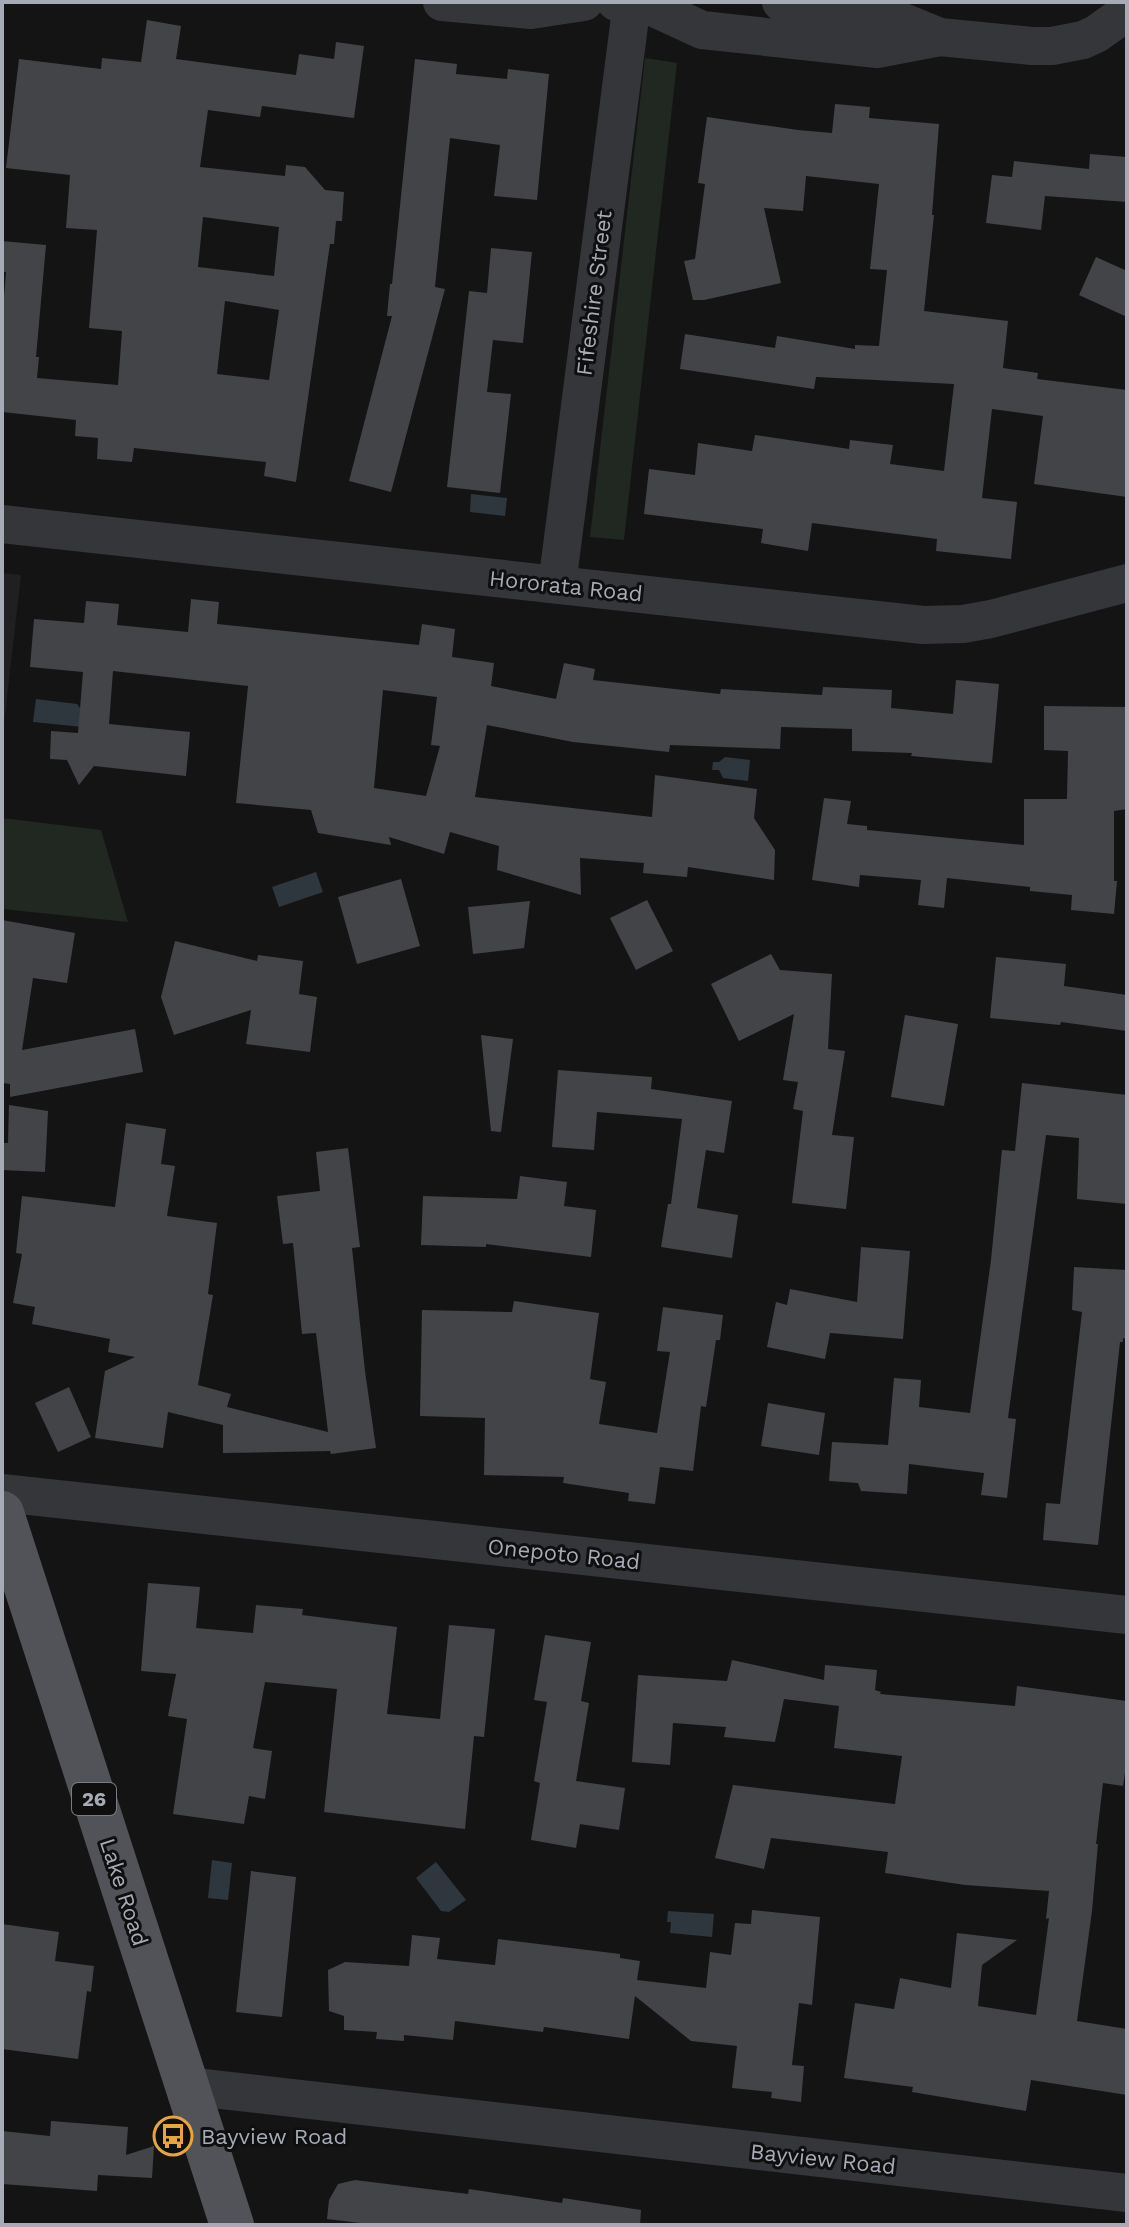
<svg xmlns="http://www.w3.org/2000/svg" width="1129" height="2227" font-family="'Work Sans',sans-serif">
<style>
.built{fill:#202022}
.green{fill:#202821}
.water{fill:#2e373d}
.building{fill:#434448;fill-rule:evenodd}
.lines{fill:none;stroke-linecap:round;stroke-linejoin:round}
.street{stroke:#35363a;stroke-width:38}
.primary{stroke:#515359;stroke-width:44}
.labels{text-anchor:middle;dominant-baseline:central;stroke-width:6;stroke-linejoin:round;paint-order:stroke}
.shield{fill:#0f0f10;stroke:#797c84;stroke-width:2}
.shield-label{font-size:20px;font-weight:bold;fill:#a6abb5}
.street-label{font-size:22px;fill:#a6abb5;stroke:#0f0f10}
.poi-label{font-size:22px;fill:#a6abb5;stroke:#0f0f10;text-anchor:start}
</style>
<rect width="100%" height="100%" fill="#141415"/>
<path class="built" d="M2,573L21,575L2,741Z"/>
<path class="green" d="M645,58L677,63L624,540L590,537Z
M2,818L101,830L128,922L2,909Z"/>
<path class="water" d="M471,494L507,498L505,516L470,512Z
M36,699L77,704L83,712L82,727L33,722Z
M725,757L750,760L748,781L723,778L719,770H712L713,762H719Z
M316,872L323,892L279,907L272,887Z
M212,1860L232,1863L228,1900L208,1898Z
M436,1862L466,1900L449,1912L441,1911L416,1878Z
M668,1911L714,1914L712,1937L670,1933L671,1922H667Z"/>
<path class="building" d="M147,20L181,26L176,59L296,75L299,54L334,59L336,42L364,46L354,118L262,106L260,117L208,110L200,167L285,176L286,165L305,167L325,190L344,192L342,221H336L334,244H330L296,482L264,476L266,462L134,448L132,462L97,459L98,438L75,436L76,420L2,412V321L6,272H2V241L46,245L36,357H39L37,378L118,385L122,331L89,328L97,230L66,228L70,175L6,168L19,59L101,69L102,58L141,62ZM203,217L279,227L274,276L198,267ZM225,301L279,310L269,380L217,374Z
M415,59L457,64L456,74L507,79L508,69L549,74L537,200L494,196L500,145L450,138L435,287L445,289L391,492L349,481L392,316H387L390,284H392Z
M835,104L870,107L869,118L939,124L932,215H934L924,311L1008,321L1003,368L1038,373L1037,379L1127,390V497L1034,484L1043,416L992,409L982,498L1017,502L1011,559L936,551L937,539L812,523L808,551L761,543L763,529L644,514L649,469L695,475L698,443L752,451L755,435L849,449L850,440L893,445L890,464L944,471L954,384L816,377L814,389L680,369L685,334L775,348L777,336L855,349V345L879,346L887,270L870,269L879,184L806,176L803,211L764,208L781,283L704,300H693L684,261L695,259L705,184L698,183L707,117L798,130L832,133Z
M1090,154L1127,157V202L1045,196L1041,230L986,223L992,175L1012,177L1014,161L1089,169Z
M491,248L532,252L523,343L493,340L487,392L511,394L500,493L447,487L469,291L487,293Z
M1096,257L1127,271V317L1079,295Z
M191,599L219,602L217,624L419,645L422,624L455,629L452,657L494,663L491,686L556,699L564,663L595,669L593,680L720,694L721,689L822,695L823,687L892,690L891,708L953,714L956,680L999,684L992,763L911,756L912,753L852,751V729L781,727L780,749L670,745L669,752L573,742L487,725L475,797L652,817L655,775L757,789L754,818L775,850L774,880L688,867L687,877L643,873L644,863L580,858L581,895L497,870L499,846L450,832L444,854L389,837L391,845L318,833L311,810L236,803L248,686L113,671L109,724L190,732L186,776L94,766L79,785L67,760L50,759L51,731L78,733L83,672L30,667L34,619L84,623L86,601L119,604L117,625L188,632ZM383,690L437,697L431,745L440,746L426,796L374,788Z
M1044,706L1127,707V809L1114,811V881H1117L1114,914L1071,910L1072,895L1030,891V887L947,878L944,908L918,905L921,880L860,875L859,887L812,880L824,798L851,801L847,824L867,826V830L1024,845V799H1067L1068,751L1044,750Z
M401,879L420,946L357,964L338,897Z
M647,900L673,951L636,970L610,918Z
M530,901L524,948L473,954L468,907Z
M2,920L75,933L67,983L33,978L22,1050L135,1029L143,1072L10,1097V1084L2,1083Z
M175,941L257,961L258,955L303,961L299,994L317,997L310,1052L246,1044L251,1010L174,1035L161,997Z
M771,954L780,970L832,974L828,1049L845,1051L832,1135L854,1137L846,1209L792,1203L803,1111L793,1109L798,1082L783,1080L794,1014L739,1041L711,984Z
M996,957L1066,964L1064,986L1127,995V1031L1061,1022L1060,1025L990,1018Z
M905,1015L958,1024L944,1106L891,1097Z
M481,1035L513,1039L501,1132L491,1131Z
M558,1070L652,1077L651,1089L732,1101L724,1153L706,1150L697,1208L738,1215L732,1258L661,1247L668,1204H671L682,1119L597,1112L594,1150L552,1147Z
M1022,1083L1127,1095V1204L1077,1199L1079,1138L1046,1135L1008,1418L1016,1419L1007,1498L981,1495L984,1473L909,1464L907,1494L861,1491L858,1483L829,1481L832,1442L888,1445L894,1378L921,1380L919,1407L970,1413L991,1260L1002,1150L1015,1151Z
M9,1105L48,1111L45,1172L2,1170V1143H8Z
M126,1123L166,1129L161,1164L175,1166L167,1216L217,1223L208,1294L213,1295L198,1385L231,1394L227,1407L328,1432L316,1333L302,1334L293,1243L283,1244L277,1196L320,1191L316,1152L348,1148L360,1247L352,1248L365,1371L376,1448L331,1454L330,1451L223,1453V1425L168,1412L163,1448L95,1438L105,1371L135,1357L108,1352L110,1339L32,1324L35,1307L13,1303L22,1254L16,1253L22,1196L115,1207Z
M520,1176L567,1182L564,1206L596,1210L591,1257L486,1244V1247L421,1245L423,1196L517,1199Z
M861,1247L910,1251L903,1339L830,1333L825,1359L767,1347L776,1302L787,1305L790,1289L857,1302Z
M1074,1267L1127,1270V1339L1123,1338V1342H1120L1098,1545L1043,1540L1046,1503L1060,1504L1082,1312L1072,1310Z
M514,1301L599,1313L590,1379L606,1382L599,1424L657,1433L670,1352L657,1351L663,1307L723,1315L720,1340H716L706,1407L701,1406L693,1471L660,1467L655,1504L628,1501L629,1493L563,1483L564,1477L484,1475L485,1418L420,1416L422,1310L512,1312Z
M69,1387L91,1437L58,1452L35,1403Z
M768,1403L825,1413L819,1455L761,1446Z
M148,1583L200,1587L196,1628L253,1633L256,1605L303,1609L302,1615L397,1627L387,1714L440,1719L449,1625L495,1629L484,1737L474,1736L465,1829L324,1812L337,1689L265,1682L253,1748L272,1751L265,1799L249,1796L244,1824L173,1814L187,1719L168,1716L176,1674L141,1671Z
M545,1635L591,1642L581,1701L589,1703L576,1781L625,1788L619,1830L580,1824L576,1848L531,1840L540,1783L534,1781L547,1702L534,1700Z
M732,1660L824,1680L825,1665L877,1670L875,1690L881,1692L880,1694L1015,1706L1017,1686L1127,1701V1759L1123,1786L1103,1783L1096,1844H1098L1092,1911L1077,2021L1127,2029V2095L1031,2080L1026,2111L912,2092L913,2087L844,2078L855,2003L894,2009L900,1978L951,1988L957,1933L1017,1940L982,1965L978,2006L1036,2015L1049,1918L1046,1919L1049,1891L965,1885L885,1873L888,1852L771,1838L764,1869L715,1858L733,1785L895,1804L902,1756L834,1748L839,1706L784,1699L775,1742L724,1737L726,1727L673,1723L670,1765L632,1762L638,1675L727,1681Z
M251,1871L296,1877L282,2017L236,2012Z
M752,1910L820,1917L812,2005L799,2003L792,2065L804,2066L801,2102L771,2098L772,2092L732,2088L737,2046L691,2041L635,1996L629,2039L544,2027L543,2032L455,2021L453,2040L404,2035V2041L376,2039L377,2032L344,2030V2016L329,2011L328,1970L345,1962L409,1966L412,1935L440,1938L437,1959L495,1965L498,1939L620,1954V1958L640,1961L637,1980L706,1988L710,1952L731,1955L735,1923L751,1924Z
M2,1924L59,1932L55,1961L94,1966L91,1992L87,1991L78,2059L2,2049Z
M51,2121L128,2127L126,2155L154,2146L152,2178L98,2175L97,2191L2,2184V2131L50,2136Z
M355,2180L468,2194L469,2189L562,2203L563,2198L641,2210L640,2225H377L327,2219L329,2200L338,2184Z"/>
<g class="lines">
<path class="street" d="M442,2L531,10L584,2
M616,2L648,5L702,30L877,49L940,37L1032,46H1052L1083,40L1096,34L1127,12
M781,2L881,13L940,37
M2,524L923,625L963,624L991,619L1127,583
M557,585L632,2
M2,1493L1127,1615
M186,2086L1127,2193"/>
<path class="primary" d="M2,1513L232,2225"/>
</g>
<defs>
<g id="bus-ring" transform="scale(2)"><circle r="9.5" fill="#0f0f10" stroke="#e8a539" stroke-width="1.5"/><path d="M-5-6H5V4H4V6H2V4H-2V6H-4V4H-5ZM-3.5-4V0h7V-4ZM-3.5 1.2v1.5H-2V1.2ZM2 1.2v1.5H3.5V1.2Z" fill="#e8a539"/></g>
</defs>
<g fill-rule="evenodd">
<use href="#bus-ring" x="173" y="2136"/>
</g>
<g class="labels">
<rect class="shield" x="72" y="1783" width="44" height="32" rx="6"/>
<g class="shield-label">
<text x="94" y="1799">26</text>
</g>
<g class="street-label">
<text transform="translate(594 293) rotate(-83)">Fifeshire Street</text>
<text transform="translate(566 586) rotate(6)">Hororata Road</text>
<text transform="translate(564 1554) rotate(6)">Onepoto Road</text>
<text transform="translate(124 1892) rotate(72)">Lake Road</text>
<text transform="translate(823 2159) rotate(6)">Bayview Road</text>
</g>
<g class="poi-label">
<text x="201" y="2136">Bayview Road</text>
</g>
</g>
<rect width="1129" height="2227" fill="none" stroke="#a6abb5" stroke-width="8"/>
</svg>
